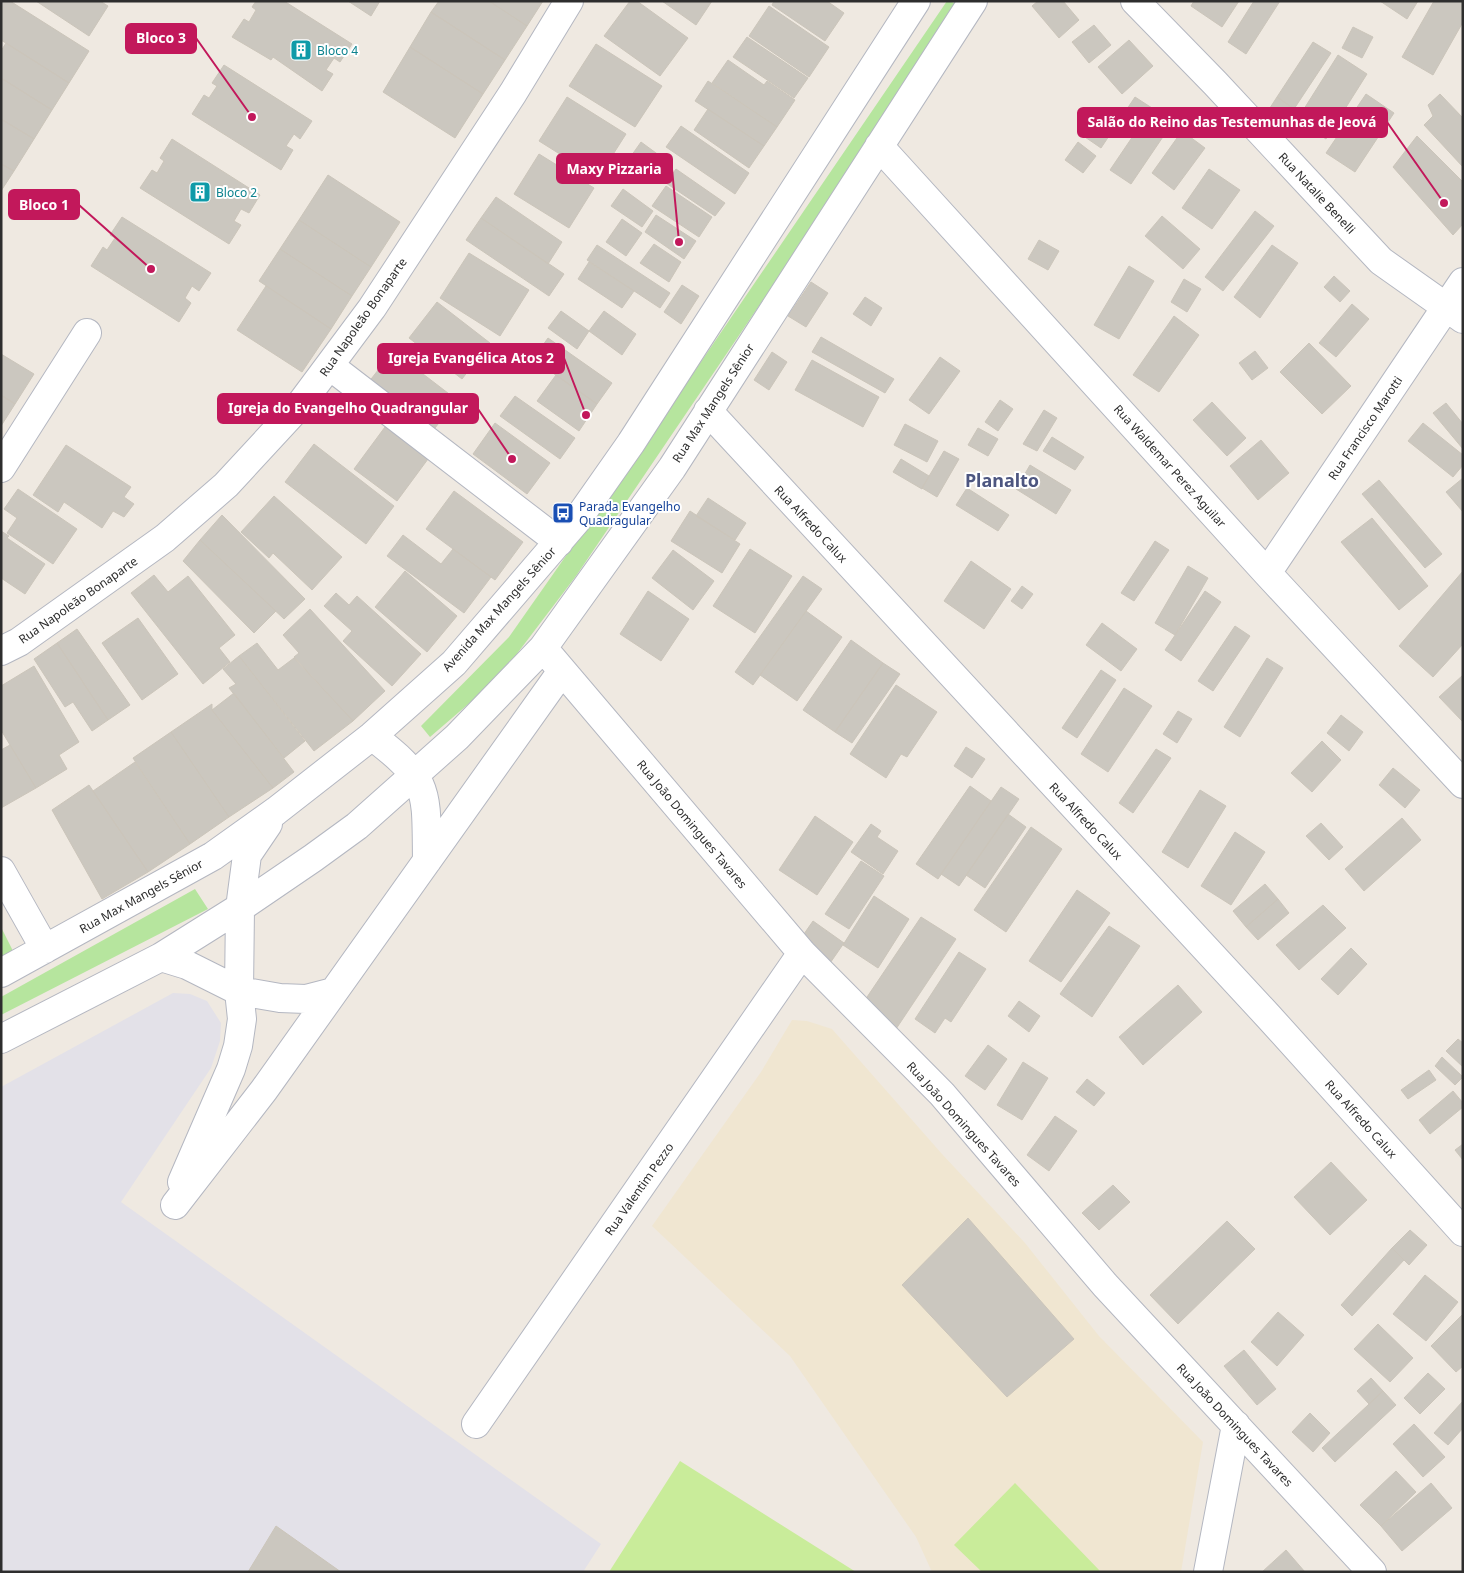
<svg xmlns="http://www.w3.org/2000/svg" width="1464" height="1573" font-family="'Noto Sans',sans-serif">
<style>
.industrial{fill:#e3e1e8}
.education{fill:#f0e6d1}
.green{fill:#b6e59e}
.pitch{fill:#c9ec9a}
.building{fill:#cbc7bf;stroke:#cbc5ba}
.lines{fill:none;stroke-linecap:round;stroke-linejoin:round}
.minor-casing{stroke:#b4b7c1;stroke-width:30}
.minor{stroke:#fff;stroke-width:28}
.labels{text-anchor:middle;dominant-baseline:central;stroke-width:4;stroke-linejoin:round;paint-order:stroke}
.culture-label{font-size:12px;fill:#0d838f;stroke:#fff;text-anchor:start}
.street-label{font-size:12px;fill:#2e2e2e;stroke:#fff}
.transit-label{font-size:12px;fill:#164399;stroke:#fff;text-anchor:start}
.district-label{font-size:18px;font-weight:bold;fill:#4d5680;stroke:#fff}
.leader{fill:none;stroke:#c2185b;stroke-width:2}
.callout-dot{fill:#c2185b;stroke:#fff;stroke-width:2}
.callout{fill:#c2185b;stroke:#c2185b;stroke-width:2}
.callout-label{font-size:14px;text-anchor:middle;font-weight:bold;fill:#fff}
</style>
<rect width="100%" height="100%" fill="#efe9e1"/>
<path class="industrial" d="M173,993L190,994L207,1001L221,1023L220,1041L211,1068L121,1202L601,1544L583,1572H1V1087Z"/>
<path class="education" d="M792,1020L807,1021L832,1029L942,1154L1025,1243L1099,1336L1203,1442L1181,1572H932L916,1537L790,1356L652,1226L761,1072Z"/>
<path class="green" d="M947,1L963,5L576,576L516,655L473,700L430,737L421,726L509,637L664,416Z
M195,889L208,909L1,1015V997Z
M1,927L15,955L1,963Z"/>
<path class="pitch" d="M680,1461L856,1572H609Z
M1015,1483L1101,1572H982L954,1545Z"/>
<path class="building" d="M1,1H10L89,51L69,83L1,40Z
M36,1H100L108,6L89,36Z
M256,1H284L352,44L340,62L334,58L326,70L333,74L322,91L273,57L271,60L232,37L244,19L249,22L256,10L252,7Z
M348,1H380L371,16Z
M439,1H489L527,26L505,60L431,12Z
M489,1H543L527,26Z
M630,1H637L688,38L660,76L604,36Z
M662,1H712L696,25Z
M774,1H827L844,13L825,41L772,5Z
M1038,1H1063L1079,20L1059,38L1032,6Z
M1194,1H1239L1222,27L1191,6Z
M1254,1H1280L1246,54L1228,42Z
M1380,1H1418L1407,19Z
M1434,1H1463V22L1433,75L1402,57Z
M769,6L829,47L809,77L749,36Z
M431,12L505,60L483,94L410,47Z
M1094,25L1111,45L1089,63L1072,42Z
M1353,27L1373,37L1362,58L1342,48Z
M747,37L808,78L794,98L733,57Z
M1129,40L1153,66L1122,94L1098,67Z
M1313,42L1331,53L1294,109L1277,97Z
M6,43L69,83L52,110L1,78V51Z
M596,44L662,86L635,127L569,86Z
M410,47L483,94L455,138L383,92Z
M1338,55L1367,74L1326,139L1297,120Z
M728,60L764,85L767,81L795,100L777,127L712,83Z
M224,65L312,121L300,139L294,134L286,146L293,150L281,170L192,114L204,95L209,98L217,86L212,83Z
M1,78L52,110L34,139L1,119Z
M708,81L777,127L764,146L695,101Z
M1366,94L1394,113L1355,172L1326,153Z
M1440,94L1463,118V167L1424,125L1433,116L1428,105Z
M567,97L626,134L598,178L539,141Z
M1135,97L1152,108L1136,132L1119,121Z
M1277,97L1294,109L1283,126L1266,114Z
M1100,108L1119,121L1101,148L1082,135Z
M1152,108L1173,122L1131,184L1110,170Z
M708,109L764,146L749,168L694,130Z
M1,119L34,139L14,171L1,164Z
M681,126L749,173L735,194L666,147Z
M1182,131L1205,148L1174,190L1152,173Z
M1417,136L1463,182V224L1453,235L1393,167Z
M172,139L260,195L249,213L241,209L234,221L241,225L229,244L140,188L152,170L157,173L164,161L160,158Z
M641,142L671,164L659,180L629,159Z
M1078,142L1096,156L1083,173L1065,160Z
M539,154L594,188L569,228L514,194Z
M1,164L14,171L1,191Z
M676,169L725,203L715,216L666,183Z
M1209,169L1240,190L1212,229L1182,208Z
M328,175L400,222L371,267L299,220Z
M666,186L712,217L699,237L652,206Z
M623,189L653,211L642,227L611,206Z
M496,197L562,242L548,264L481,218Z
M1255,211L1274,226L1223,291L1205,277Z
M656,215L696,241L684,259L645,232Z
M1162,216L1200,249L1183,269L1145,236Z
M122,217L211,273L199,291L192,286L185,298L191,303L179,322L91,266L103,247L107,250L115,238L110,235Z
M481,218L564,274L549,296L466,240Z
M622,219L642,233L626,256L606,242Z
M299,220L371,267L352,296L280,249Z
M1039,240L1059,251L1048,270L1028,259Z
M654,244L681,262L669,282L640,263Z
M597,245L670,293L660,308L587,260Z
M1272,245L1298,263L1260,318L1234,297Z
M280,249L352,296L331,329L259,281Z
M469,253L529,290L500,336L440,298Z
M589,262L634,291L622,308L578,279Z
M1129,266L1154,281L1119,339L1094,325Z
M1334,276L1350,291L1340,302L1324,287Z
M1184,279L1201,289L1187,312L1171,302Z
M811,282L828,293L806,327L788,316Z
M682,285L699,296L681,324L664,312Z
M266,286L331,329L302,372L237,330Z
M865,297L882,308L871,326L853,314Z
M437,302L490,343L462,379L409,338Z
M1352,304L1369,319L1336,357L1319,343Z
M561,311L589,331L577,349L548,328Z
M604,311L636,334L622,355L589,331Z
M1174,316L1199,335L1159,392L1133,375Z
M821,337L894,379L885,393L812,352Z
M548,338L612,383L597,404L533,359Z
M1309,343L1351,386L1322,414L1280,372Z
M393,351L457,400L431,433L368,383Z
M1255,351L1268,368L1252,380L1239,363Z
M772,352L787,362L769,390L754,380Z
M1,354L34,374L15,404L1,395Z
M940,357L960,371L929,414L909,400Z
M812,360L879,397L863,427L795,390Z
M556,375L597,404L579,431L537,401Z
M1,395L15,404L1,426Z
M515,396L575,438L560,459L500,416Z
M1000,400L1013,409L998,431L985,422Z
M1212,402L1246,438L1227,456L1193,420Z
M1446,403L1463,424V449L1433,413Z
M1044,410L1057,418L1037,451L1023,444Z
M495,423L550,463L527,494L473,454Z
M1423,423L1463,455V465L1453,477L1408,441Z
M905,424L938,441L927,462L894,445Z
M385,427L428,459L397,501L354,469Z
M978,428L998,439L988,456L968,445Z
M1052,437L1084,457L1075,470L1043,451Z
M1261,440L1289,473L1258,500L1230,466Z
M314,444L394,506L366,544L285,482Z
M66,445L131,487L124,497L134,504L124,517L113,511L102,528L64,502L58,512L33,495Z
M944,451L959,459L937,497L922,488Z
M901,459L929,476L922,489L893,472Z
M1030,465L1071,490L1056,514L1016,489Z
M1463,478V512L1446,492Z
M1379,480L1442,554L1425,568L1362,494Z
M967,488L1009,515L998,531L956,505Z
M18,489L77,529L53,564L7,533L17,518L4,509Z
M454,491L523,542L495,580L426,529Z
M274,496L342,557L312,590L273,553L269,558L241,532Z
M708,498L746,523L735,540L696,516Z
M690,511L740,544L722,573L671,541Z
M222,515L305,599L284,619L200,540Z
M1372,518L1428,586L1399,610L1341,542Z
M1,531L9,536L7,538L45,564L25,594L1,578Z
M403,535L441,564L453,549L491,577L464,613L387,556Z
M200,540L276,611L254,633L183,561Z
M1155,541L1169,550L1134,601L1121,593Z
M750,549L792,576L755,633L713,606Z
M673,550L714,581L693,610L652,578Z
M971,561L1011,589L984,629L944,601Z
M1188,566L1208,578L1175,635L1155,623Z
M405,571L457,616L427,652L375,607Z
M1463,571V644L1433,677L1399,646Z
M154,575L168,592L188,576L235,635L219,648L230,662L203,684L131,593Z
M803,576L822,589L753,685L735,672Z
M1022,586L1033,594L1022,609L1011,601Z
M648,591L689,619L661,661L620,634Z
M1205,591L1221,602L1181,661L1165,650Z
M336,593L349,605L357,596L421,654L392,686L343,641L352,631L324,606Z
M310,609L385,691L353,721L294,657L299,653L283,635Z
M806,611L842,637L797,701L760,675Z
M138,618L178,674L142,700L102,643Z
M1102,623L1137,649L1121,671L1086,645Z
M1235,626L1250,636L1213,691L1198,681Z
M77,629L130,705L108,720L57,643Z
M851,640L883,663L835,732L803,710Z
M57,643L108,720L92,731L73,702L65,707L34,659Z
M257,643L278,670L294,658L353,721L314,751L239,656Z
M239,656L305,741L284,758L229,688L236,684L223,669Z
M1267,658L1283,668L1240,737L1224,727Z
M883,663L900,674L852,743L835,732Z
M34,666L79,742L59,755L67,769L36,788L1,730V686Z
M1101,670L1116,680L1077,738L1062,728Z
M1463,675V722L1439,697Z
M896,685L937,712L907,757L901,754L886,778L850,754Z
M1124,688L1152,706L1108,772L1081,754Z
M234,693L294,772L273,788L212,710Z
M212,704V710L273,788L229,817L171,732Z
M1178,711L1192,719L1177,743L1163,734Z
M1341,715L1363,732L1349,751L1327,733Z
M171,732L229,817L190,844L133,758Z
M1322,741L1341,760L1312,792L1291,773Z
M10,745L36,788L1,808V750Z
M966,747L985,759L972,778L954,766Z
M1156,749L1171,758L1133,813L1119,803Z
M135,762L190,844L148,872L93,791Z
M1393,768L1420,790L1405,808L1379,785Z
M89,785L148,872L102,899L52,810Z
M970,786L991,801L938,879L916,864Z
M1001,787L1019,799L959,886L941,874Z
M1200,790L1226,806L1188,868L1162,852Z
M1008,814L1026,827L985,888L966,875Z
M815,816L853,842L817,895L779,870Z
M1402,818L1421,840L1364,891L1345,869Z
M1321,823L1343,847L1329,860L1306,836Z
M871,824L881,831L877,837L898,851L883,874L851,852Z
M1031,827L1062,849L1006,932L974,910Z
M1235,832L1265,852L1231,905L1201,886Z
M861,861L884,876L849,929L825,914Z
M1265,884L1278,899L1246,927L1233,911Z
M1077,890L1110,913L1061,982L1029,961Z
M874,896L909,919L878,968L843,945Z
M1278,899L1289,913L1258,940L1246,927Z
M1323,905L1346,928L1299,970L1276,945Z
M921,917L956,939L896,1029L861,1006Z
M813,921L844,943L828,966L797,944Z
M1109,926L1140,946L1092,1017L1060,994Z
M1351,948L1367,964L1338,995L1321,979Z
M959,952L986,969L951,1022L945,1018L935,1033L915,1019Z
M1178,985L1202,1012L1143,1065L1119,1037Z
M1019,1001L1040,1016L1029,1032L1008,1016Z
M1458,1039L1463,1043V1067L1446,1051Z
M988,1045L1007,1059L985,1090L965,1076Z
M1442,1057L1463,1077L1455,1085L1435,1066Z
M1023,1062L1048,1078L1022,1120L997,1105Z
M1429,1070L1436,1080L1408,1099L1401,1090Z
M1087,1079L1105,1093L1094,1106L1076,1092Z
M1453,1091L1463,1103V1107L1430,1134L1419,1120Z
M1055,1116L1077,1131L1049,1171L1027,1155Z
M1463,1144V1160L1455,1150Z
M1331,1162L1367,1200L1330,1235L1294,1197Z
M1113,1185L1130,1202L1099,1230L1082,1213Z
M968,1218L1074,1339L1007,1397L902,1285Z
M1227,1221L1255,1249L1178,1324L1150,1295Z
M1410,1230L1427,1245L1409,1265L1392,1248Z
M1392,1248L1404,1260L1352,1316L1341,1305Z
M1425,1275L1458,1302L1426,1341L1393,1314Z
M1278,1312L1304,1335L1277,1366L1251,1342Z
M1462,1315L1463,1366L1456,1372L1431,1346Z
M1378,1324L1413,1358L1390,1382L1354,1349Z
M1244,1350L1276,1389L1257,1405L1224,1366Z
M1428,1373L1445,1389L1420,1414L1404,1398Z
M1371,1378L1383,1391L1369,1404L1357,1391Z
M1383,1391L1396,1405L1335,1462L1322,1448Z
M1463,1401V1428L1448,1445L1434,1433Z
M1310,1413L1330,1433L1313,1452L1292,1432Z
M1414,1424L1445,1457L1423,1477L1393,1444Z
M1396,1471L1416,1492L1381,1526L1360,1505Z
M1431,1483L1452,1508L1402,1551L1381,1526Z
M276,1526L341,1572H248Z
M1286,1550L1305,1572H1262Z"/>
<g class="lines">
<g class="minor-casing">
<path id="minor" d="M1135,1L1215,83L1381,261L1463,319
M879,146L1267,573L1463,784
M330,366L559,542
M708,411L1268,1016L1463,1232
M1,468L87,333
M1267,573L1463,282
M543,648L802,953L942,1094L1105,1285L1372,1572
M1,651L19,642L165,538L226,485L299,406L372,308L513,93L569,1
M372,736C431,781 426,790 427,861
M1,871L45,949
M161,957L187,965L239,991L280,998L306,999L333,992
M1,973L213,856L276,811L372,736L454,663L577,520L631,443L916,1
M1,1039L161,957L247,903L313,858L357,826L457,737L543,648L672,468L973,1
M182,1182L231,1069L238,1046L242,1019L239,991L240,908L247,855L268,824
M175,1205L264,1090L562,671
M476,1424L802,953
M1208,1572L1236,1425"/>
</g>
<use href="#minor" class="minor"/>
</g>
<defs>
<g id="building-square" transform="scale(1.125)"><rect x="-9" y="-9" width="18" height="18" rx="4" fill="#0f9aa8" stroke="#fff"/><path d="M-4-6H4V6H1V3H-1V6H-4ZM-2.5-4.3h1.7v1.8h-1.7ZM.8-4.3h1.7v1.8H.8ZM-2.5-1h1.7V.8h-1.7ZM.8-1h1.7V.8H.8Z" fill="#fff"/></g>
<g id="bus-square" transform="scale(1.125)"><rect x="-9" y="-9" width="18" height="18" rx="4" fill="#1a4fb4" stroke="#fff"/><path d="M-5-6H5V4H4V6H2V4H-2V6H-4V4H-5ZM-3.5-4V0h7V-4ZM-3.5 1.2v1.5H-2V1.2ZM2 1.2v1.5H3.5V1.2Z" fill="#fff"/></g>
</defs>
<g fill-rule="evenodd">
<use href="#building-square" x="301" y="50"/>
<use href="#building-square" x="200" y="192"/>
<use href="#bus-square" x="563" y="513"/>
</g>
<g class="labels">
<g class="culture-label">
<text x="317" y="50">Bloco 4</text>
<text x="216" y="192">Bloco 2</text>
</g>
<g class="street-label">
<text transform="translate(1317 193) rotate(47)">Rua Natalie Benelli</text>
<text transform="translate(363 317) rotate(-55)">Rua Napoleão Bonaparte</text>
<text transform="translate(713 403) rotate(-57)">Rua Max Mangels Sênior</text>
<text transform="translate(1365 428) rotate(-56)">Rua Francisco Marotti</text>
<text transform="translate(1170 466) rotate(48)">Rua Waldemar Perez Aguilar</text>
<text transform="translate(811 524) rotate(47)">Rua Alfredo Calux</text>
<text transform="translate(78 600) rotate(-35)">Rua Napoleão Bonaparte</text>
<text transform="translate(499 609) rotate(-48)">Avenida Max Mangels Sênior</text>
<text transform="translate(1086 821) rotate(47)">Rua Alfredo Calux</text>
<text transform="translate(692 824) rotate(50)">Rua João Domingues Tavares</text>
<text transform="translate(141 896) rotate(-29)">Rua Max Mangels Sênior</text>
<text transform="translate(1361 1119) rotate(48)">Rua Alfredo Calux</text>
<text transform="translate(964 1124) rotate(48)">Rua João Domingues Tavares</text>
<text transform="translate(639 1189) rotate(-55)">Rua Valentim Pezzo</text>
<text transform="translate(1235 1425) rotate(47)">Rua João Domingues Tavares</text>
</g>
<g class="transit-label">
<text x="579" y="506">Parada Evangelho<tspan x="579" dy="14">Quadragular</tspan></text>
</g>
<g class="district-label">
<text x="1002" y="480">Planalto</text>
</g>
</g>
<path class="leader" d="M252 117L196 38M1444 203L1387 122M679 242L672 169M151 269L79 205M586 415L564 358M512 459L478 409"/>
<g class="callout-dot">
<circle cx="252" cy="117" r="5"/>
<circle cx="1444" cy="203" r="5"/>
<circle cx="679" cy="242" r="5"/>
<circle cx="151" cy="269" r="5"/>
<circle cx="586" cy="415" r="5"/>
<circle cx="512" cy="459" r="5"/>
</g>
<g class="callout">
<rect x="126" y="24" width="70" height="29" rx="5"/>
<rect x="1078" y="108" width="309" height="29" rx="5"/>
<rect x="557" y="154" width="115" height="29" rx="5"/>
<rect x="9" y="190" width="70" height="29" rx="5"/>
<rect x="378" y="344" width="186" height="29" rx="5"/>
<rect x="218" y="394" width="260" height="29" rx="5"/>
</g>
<g class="callout-label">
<text x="161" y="43">Bloco 3</text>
<text x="1232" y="127">Salão do Reino das Testemunhas de Jeová</text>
<text x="614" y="174">Maxy Pizzaria</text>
<text x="44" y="210">Bloco 1</text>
<text x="471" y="363">Igreja Evangélica Atos 2</text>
<text x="348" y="413">Igreja do Evangelho Quadrangular</text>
</g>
<rect width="1464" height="1573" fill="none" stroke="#2e2e2e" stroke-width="5"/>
</svg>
